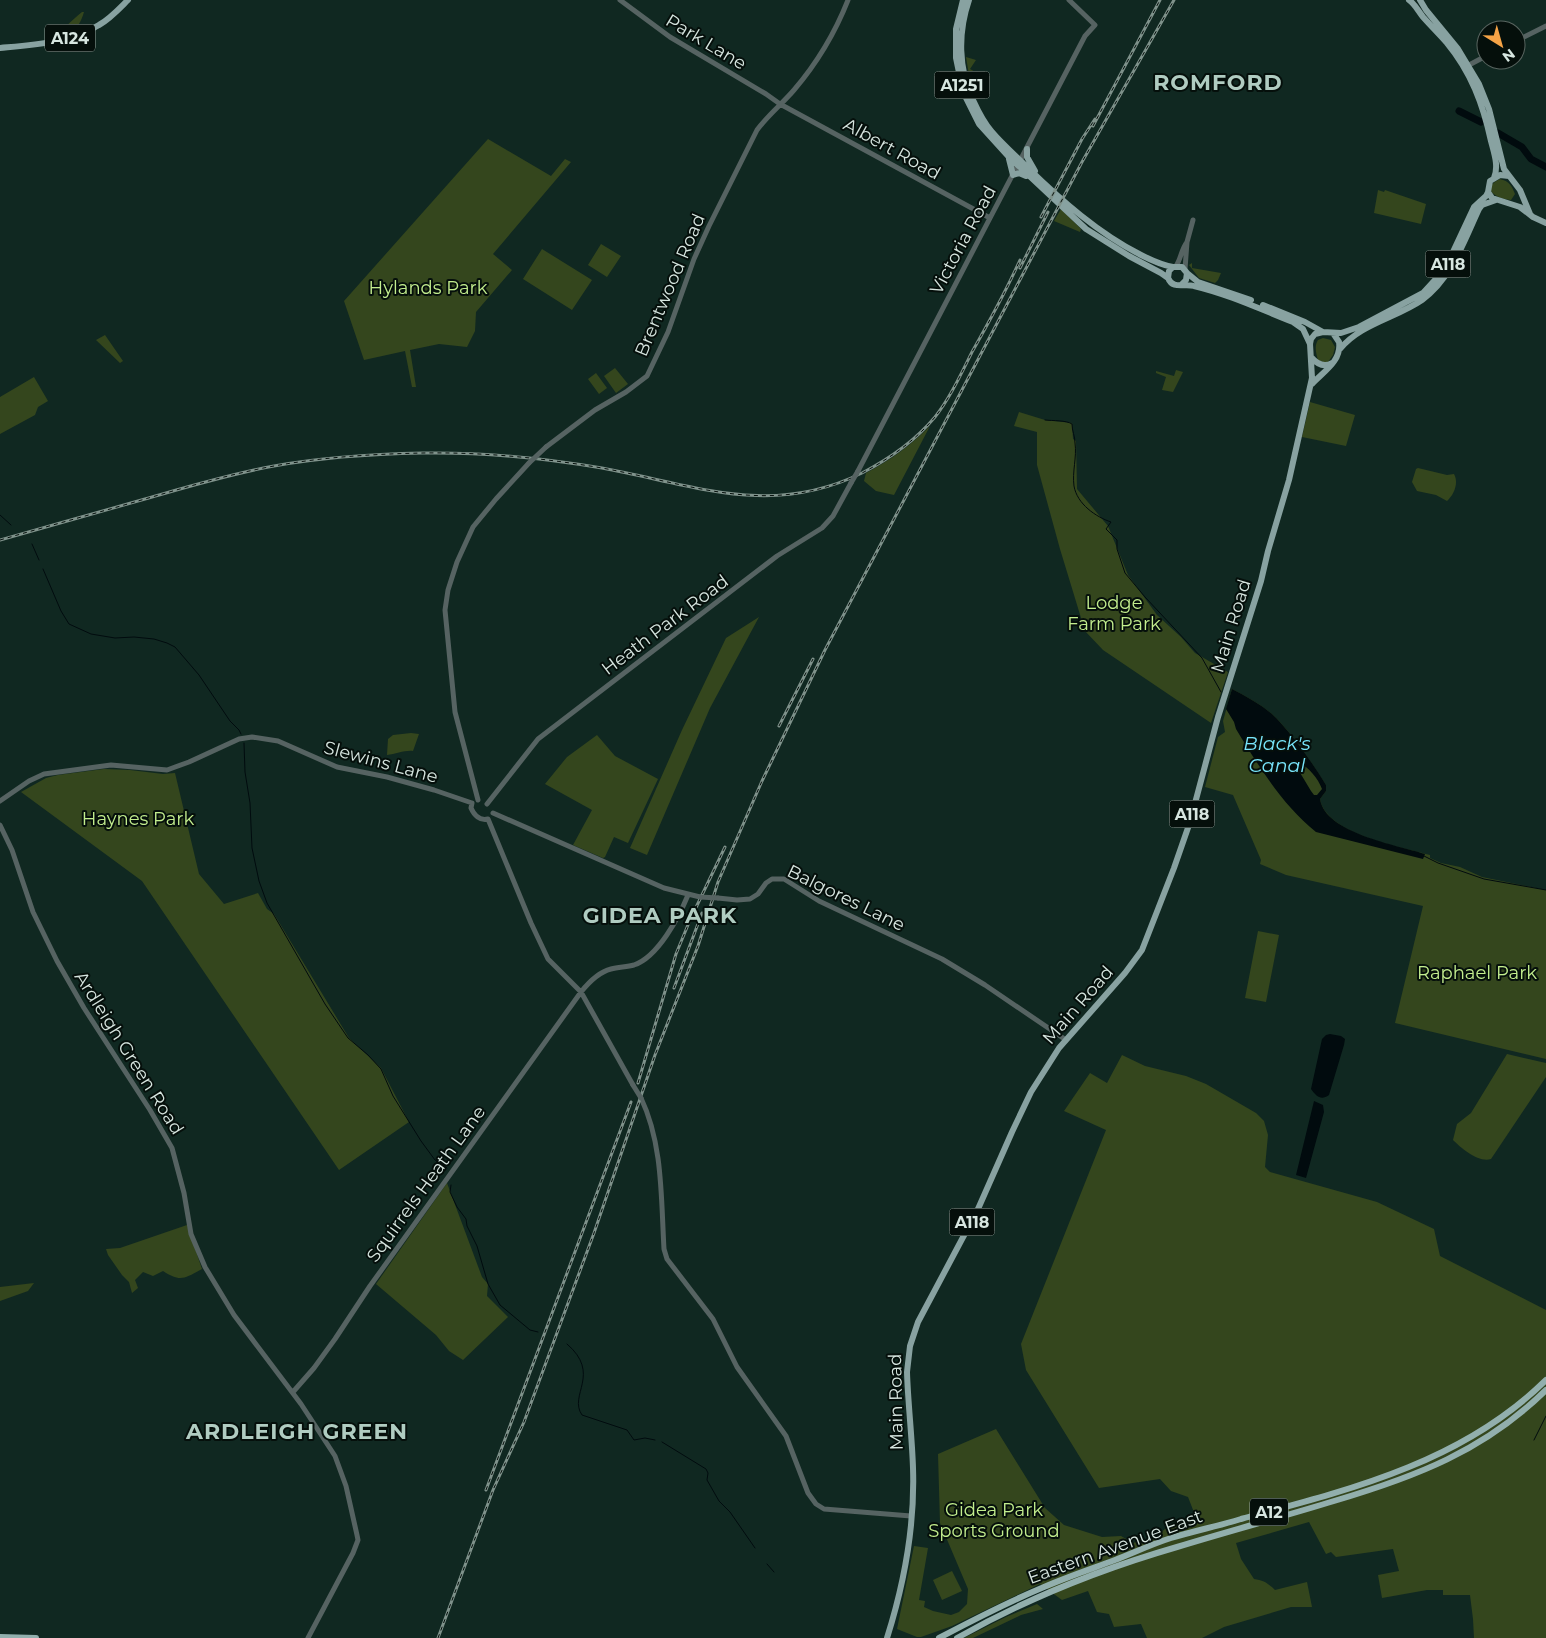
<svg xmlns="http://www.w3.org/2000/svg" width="1546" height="1638" font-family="Montserrat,sans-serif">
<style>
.green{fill:#34461d}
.water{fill:#010b0e;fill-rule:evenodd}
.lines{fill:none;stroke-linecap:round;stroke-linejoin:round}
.stream{stroke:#010b0e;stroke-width:1}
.river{stroke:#010b0e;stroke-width:7}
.tertiary{stroke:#566362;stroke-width:5}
.primary{stroke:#88a2a1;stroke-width:6}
.trunk{stroke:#92afad;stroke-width:6}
.rail-casing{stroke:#7f928b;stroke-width:3}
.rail{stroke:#050f0b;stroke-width:1;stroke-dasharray:4;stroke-linecap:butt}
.tertiary-bridge{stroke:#566362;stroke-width:5}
.labels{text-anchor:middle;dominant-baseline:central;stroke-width:4;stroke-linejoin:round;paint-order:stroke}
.shield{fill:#050f0b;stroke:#98a6a0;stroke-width:1}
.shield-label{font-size:16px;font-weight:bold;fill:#d7e6e0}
.street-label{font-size:18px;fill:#d7e6e0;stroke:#050f0b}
.park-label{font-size:18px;fill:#c3ee8e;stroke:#050f0b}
.water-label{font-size:19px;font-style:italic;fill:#79e6fc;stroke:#050f0b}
.district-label{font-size:22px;font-weight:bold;letter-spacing:1px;fill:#b0ccc1;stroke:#050f0b}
</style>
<rect width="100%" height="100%" fill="#102821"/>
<path class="green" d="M82,12H84C78,33 67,36 47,40C58,35 72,20 82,12Z
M966,57L976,60L970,69L979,74L971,87Z
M488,139L551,176L565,159L571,162L493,254L512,270L476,312L475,331L467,347L439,344L410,350L416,387H412L405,351L364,360L344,301Z
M1500,179C1509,181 1512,186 1515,194L1511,200C1497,199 1479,189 1500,179Z
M1378,190L1384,192L1385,190L1426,204L1421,224L1374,213Z
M1061,209L1081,229L1080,232L1054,221Z
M601,244L621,256L607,277L588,265Z
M542,249L592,280L572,310L523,279Z
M1192,263V268L1221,273L1218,280L1215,283L1199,278L1189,265Z
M105,335L123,361L120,363L96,340Z
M1323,338L1331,340L1335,347L1333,355L1328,362H1323L1318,360C1316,353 1314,346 1318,340Z
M615,368L628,384L616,393L604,376Z
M1176,370L1183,372L1173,392L1162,390L1166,377L1156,373V371L1174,376Z
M596,373L607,388L599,394L588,379Z
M34,377L48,401L38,407L35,415L0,434V397Z
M1310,402L1355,415L1346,446L1302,437Z
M1019,412L1045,420L1072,423L1073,439L1076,441L1077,489L1108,526L1128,575L1157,615L1181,637L1195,653L1228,672L1211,723L1103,650L1085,631L1060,549L1037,465V432L1014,426Z
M930,426L894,495L876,491L864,481L866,473C891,460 911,445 930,426Z
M1418,468L1447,475L1454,474C1459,483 1454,495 1447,501L1436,495L1417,491L1412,482L1416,469Z
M759,617L710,708L647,855L630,848L682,730L726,638Z
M1232,689C1246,696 1260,704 1272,714C1292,733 1311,761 1326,785V791L1320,799C1326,834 1401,847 1430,855V858L1441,863L1460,867L1482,877L1546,890V1059L1395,1023L1423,906L1286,875L1260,864L1261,860L1233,795L1205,787L1218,737L1225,732L1223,721Z
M411,733L419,734L413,751C405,750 396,754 387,755L388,739L393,735Z
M597,735L615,756L658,779L628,843L614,837L605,857L603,858L573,845L592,810L545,784L567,757Z
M104,769L130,770L163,774L175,773L199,874L224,904L258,893L267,909L274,914L349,1038L381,1068L409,1122L339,1170L142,881L21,792L46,778L58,775Z
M1258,931L1279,935L1266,1002L1245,998Z
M1507,1054L1546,1063V1077L1491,1159C1479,1163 1462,1149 1453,1140L1457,1124L1471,1113Z
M1122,1055L1145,1066L1186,1076L1206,1084L1256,1113L1264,1121L1268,1135L1265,1167L1270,1172L1377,1202L1434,1229L1440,1256L1546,1310V1638H1474L1473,1619L1470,1595H1443V1590H1427L1382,1598L1378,1575L1399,1571L1393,1549L1336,1557L1331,1552L1326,1554L1309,1522L1236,1543L1241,1559L1254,1579C1263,1580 1268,1583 1275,1590L1307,1582L1312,1607H1291L1224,1627L1202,1638H1147L1141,1624L1114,1627L1109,1614L1097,1612L1088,1591L1062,1600L1040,1584L952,1626L921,1637H917L897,1629L914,1546L928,1548L919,1600L925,1601L924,1607L933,1611L951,1615L959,1612L967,1604L968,1589L940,1523L938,1454L996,1429L1045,1508L1064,1525L1102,1537L1121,1536L1133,1543L1157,1536L1165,1529L1197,1520L1188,1497L1171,1491L1160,1479L1099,1488L1026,1370L1021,1344L1106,1130L1064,1111L1090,1073L1107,1083Z
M447,1183L482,1277L488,1284L487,1296L508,1317L463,1360L449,1351L436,1335L376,1284Z
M187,1225L202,1269C184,1279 180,1282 163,1271L153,1276L143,1272L135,1280L138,1288L132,1293L129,1282L122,1275L108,1255L106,1249L120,1248Z
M34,1283L28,1291L0,1301V1287Z
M952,1571L962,1591L942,1600L933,1580Z
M1037,1604L1043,1609L1021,1615L973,1638H964L1006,1617Z"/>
<path class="water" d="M1232,689C1246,696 1260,704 1272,714C1291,732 1312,762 1326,785V791L1320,799C1325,833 1397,845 1425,854L1423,859L1316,832C1282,805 1258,765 1236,729L1234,722L1226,709ZM1299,762C1309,768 1318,778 1322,789L1317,795H1314L1311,791L1296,766L1297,763Z
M1330,1034L1341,1036L1345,1039L1344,1045L1329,1095C1321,1101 1316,1096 1311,1089L1322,1039L1326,1035Z
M1314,1101L1323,1105L1324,1112L1306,1178L1296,1175Z"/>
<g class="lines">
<path class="stream" d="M1045,420C1053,421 1066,420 1072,424C1072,431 1075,436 1075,443C1077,457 1072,472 1074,486C1077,504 1096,517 1111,522L1106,529L1117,540V549L1125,573L1145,597L1202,658L1221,692
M0,515L11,525
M32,544L39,560
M43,569L61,611L69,624L91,634L115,638L134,637L154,639L167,643L175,647L199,675L230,721L239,730L241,734
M244,743L245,772L250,803L252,848L259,881L267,903L325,1004L348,1038L368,1055L381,1069L393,1096L421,1141L435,1160L447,1168
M1424,856L1438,863L1484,879L1546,890
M451,1185L450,1192L457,1207L466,1219L467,1226L477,1246L488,1284L500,1305L530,1330L538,1332
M567,1344C602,1374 568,1395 582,1415L627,1430L634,1440L645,1438L655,1440
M1534,1440L1546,1416
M662,1442L706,1469L708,1473L707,1480L719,1501L730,1512L755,1548
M767,1564L774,1572"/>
<path class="river" d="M1459,111L1481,122
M1498,133L1522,147L1531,159L1546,167"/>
<path class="tertiary" d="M620,0L670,37L766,94L780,104L990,218
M1516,41L1546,26
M1469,65L1486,56
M1176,266C1181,259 1181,250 1187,242
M1185,269L1187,242L1193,220
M546,447L595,410L626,392L647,376L668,332L694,259L709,226L757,130C768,115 782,104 794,90C817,63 835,33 848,0
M858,471L1085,36L1095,25L1069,0
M478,800L455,712L445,610L448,590L457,562L473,527L496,499L529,463
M0,801L29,781L44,774L111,765L167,770L189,762L239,739L252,737L278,741L337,767L387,777L434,790L472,803
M472,803L471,808C474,815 480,821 488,819
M487,804L538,739L777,556L822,528L833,516L851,483
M493,813L664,888L700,897
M488,819L531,923L548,959L581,992L633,1085
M0,825L12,850L33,912L57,961L84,1008L150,1110L172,1148L184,1193L191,1234L205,1267L234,1315L301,1404L335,1456L346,1486L357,1535L358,1540L353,1553L308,1638
M718,898L737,900L750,899L758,894L766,883L772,879H784L819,901L942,959L985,985L1066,1040
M641,1098C663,1144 661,1199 664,1249L667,1259L713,1319L737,1367L786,1436L808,1493L816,1504L824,1509L911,1516
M293,1392L314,1368L335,1339L370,1286L581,992C589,982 599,972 611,969C619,967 627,967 634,965C658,957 679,917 688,895"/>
<path class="primary" d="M963,0L956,29V58L963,92L979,124L1008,156L1086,229L1129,256L1161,273L1168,278
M969,0C958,32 958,69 973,100C978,111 984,123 992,132C1003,145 1016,156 1027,167C1062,201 1098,233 1141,255C1151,260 1161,265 1173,267
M1409,0C1415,4 1418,11 1423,17C1431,26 1439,34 1447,43C1471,72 1483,104 1491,141C1494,153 1499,166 1494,178
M1420,0L1426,10L1458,49L1479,84L1489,109L1504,169L1520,190L1530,214
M0,48C33,45 70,43 99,25C110,19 119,9 128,0
M1027,149V157L1035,171
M1009,159L1013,175L1019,173L1026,176
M1509,176L1500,175L1490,181L1488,192L1492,198L1520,207L1533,217L1546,223
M1187,273L1198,282L1251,300
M1181,285L1186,280L1187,273L1182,267H1173L1169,271L1168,278C1173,290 1184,283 1194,286C1228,294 1260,309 1293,322L1303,329L1310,344
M1263,305L1305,322L1323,332
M1340,349C1360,324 1396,318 1422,300C1452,278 1464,241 1479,209L1482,205L1496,200
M1311,357C1317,364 1324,368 1332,363
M1312,384C1323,372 1342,361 1339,342L1333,333
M887,1638C904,1584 915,1525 913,1468C912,1436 908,1404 907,1372L910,1346L918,1322L978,1209L1012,1132L1031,1092L1059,1048L1125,973L1142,950L1174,868L1190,822L1218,717L1261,581L1268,551L1289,480L1312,378L1310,344L1311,339L1315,334L1323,332L1341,333L1359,327L1423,293L1445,269L1474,207L1486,196L1488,192"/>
<path class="trunk" d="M0,1637L36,1638
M939,1638C973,1620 1008,1602 1044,1587C1067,1577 1091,1569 1115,1560C1133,1553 1152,1544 1171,1538C1194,1531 1218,1526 1241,1519C1350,1490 1463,1462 1546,1380
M957,1638C1026,1599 1101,1569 1177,1547C1229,1531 1282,1517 1334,1501C1415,1477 1484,1451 1546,1390"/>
<g class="rail-casing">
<path id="rail" d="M1093,126L1160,0
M1041,217L1082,139L1095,119
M1020,268L1048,212
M0,540C48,526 97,513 145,499C187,487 230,474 274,466C323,457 373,454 423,453C484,452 543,458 602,468C695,485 770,518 862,473C889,459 915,441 935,417C950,398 961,374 972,352C989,322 1006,291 1020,260
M779,726L813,659
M674,988L702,913
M638,1083L676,954L690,920L725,847
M486,1490L631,1102
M438,1638L493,1490L524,1422L594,1233L655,1055L698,946L718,882L762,781L825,650L1082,162L1174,0"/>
</g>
<use href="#rail" class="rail"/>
<path class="tertiary-bridge" d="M529,463L546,447
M851,483L858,471
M700,897L718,898
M633,1085L641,1098"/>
</g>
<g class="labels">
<g class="shield">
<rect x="45" y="24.5" width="50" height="27" rx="4"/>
<rect x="934.5" y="71.5" width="55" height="27" rx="4"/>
<rect x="1425.5" y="250.5" width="45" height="27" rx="4"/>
<rect x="1169.5" y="800.5" width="45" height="27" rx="4"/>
<rect x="949.5" y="1208.5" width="45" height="27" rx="4"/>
<rect x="1250" y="1498.5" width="38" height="27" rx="4"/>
</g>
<g class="shield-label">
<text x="70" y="38">A124</text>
<text x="962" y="85">A1251</text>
<text x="1448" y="264">A118</text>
<text x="1192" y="814">A118</text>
<text x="972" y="1222">A118</text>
<text x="1269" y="1512">A12</text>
</g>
<g class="street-label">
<text transform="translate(706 42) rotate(31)">Park Lane</text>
<text transform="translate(892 149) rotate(29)">Albert Road</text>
<text transform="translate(963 240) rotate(-62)">Victoria Road</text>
<text transform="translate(670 285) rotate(-67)">Brentwood Road</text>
<text transform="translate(665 625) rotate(-37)">Heath Park Road</text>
<text transform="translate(1231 626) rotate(-73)">Main Road</text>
<text transform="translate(381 762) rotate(15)">Slewins Lane</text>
<text transform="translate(846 898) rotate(26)">Balgores Lane</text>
<text transform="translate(1078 1005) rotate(-49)">Main Road</text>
<text transform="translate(129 1053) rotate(58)">Ardleigh Green Road</text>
<text transform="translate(426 1184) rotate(-54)">Squirrels Heath Lane</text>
<text transform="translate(896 1402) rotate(-91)">Main Road</text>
<text transform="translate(1115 1547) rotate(-20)">Eastern Avenue East</text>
</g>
<g class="park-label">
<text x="428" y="288">Hylands Park</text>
<text x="1114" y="603">Lodge<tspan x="1114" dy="21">Farm Park</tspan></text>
<text x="138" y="819">Haynes Park</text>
<text x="1477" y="973">Raphael Park</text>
<text x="994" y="1510">Gidea Park<tspan x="994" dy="21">Sports Ground</tspan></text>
</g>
<g class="water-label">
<text x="1277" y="743">Black's<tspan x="1277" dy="22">Canal</tspan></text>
</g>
<g class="district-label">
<text x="1218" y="82">ROMFORD</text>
<text x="660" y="915">GIDEA PARK</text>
<text x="297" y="1431">ARDLEIGH GREEN</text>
</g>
</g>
<g transform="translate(1501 45) rotate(143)"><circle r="24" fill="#050f0b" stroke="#596560"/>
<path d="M0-4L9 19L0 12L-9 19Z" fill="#f5a346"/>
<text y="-8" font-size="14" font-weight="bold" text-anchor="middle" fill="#d7e6e0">N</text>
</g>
</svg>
